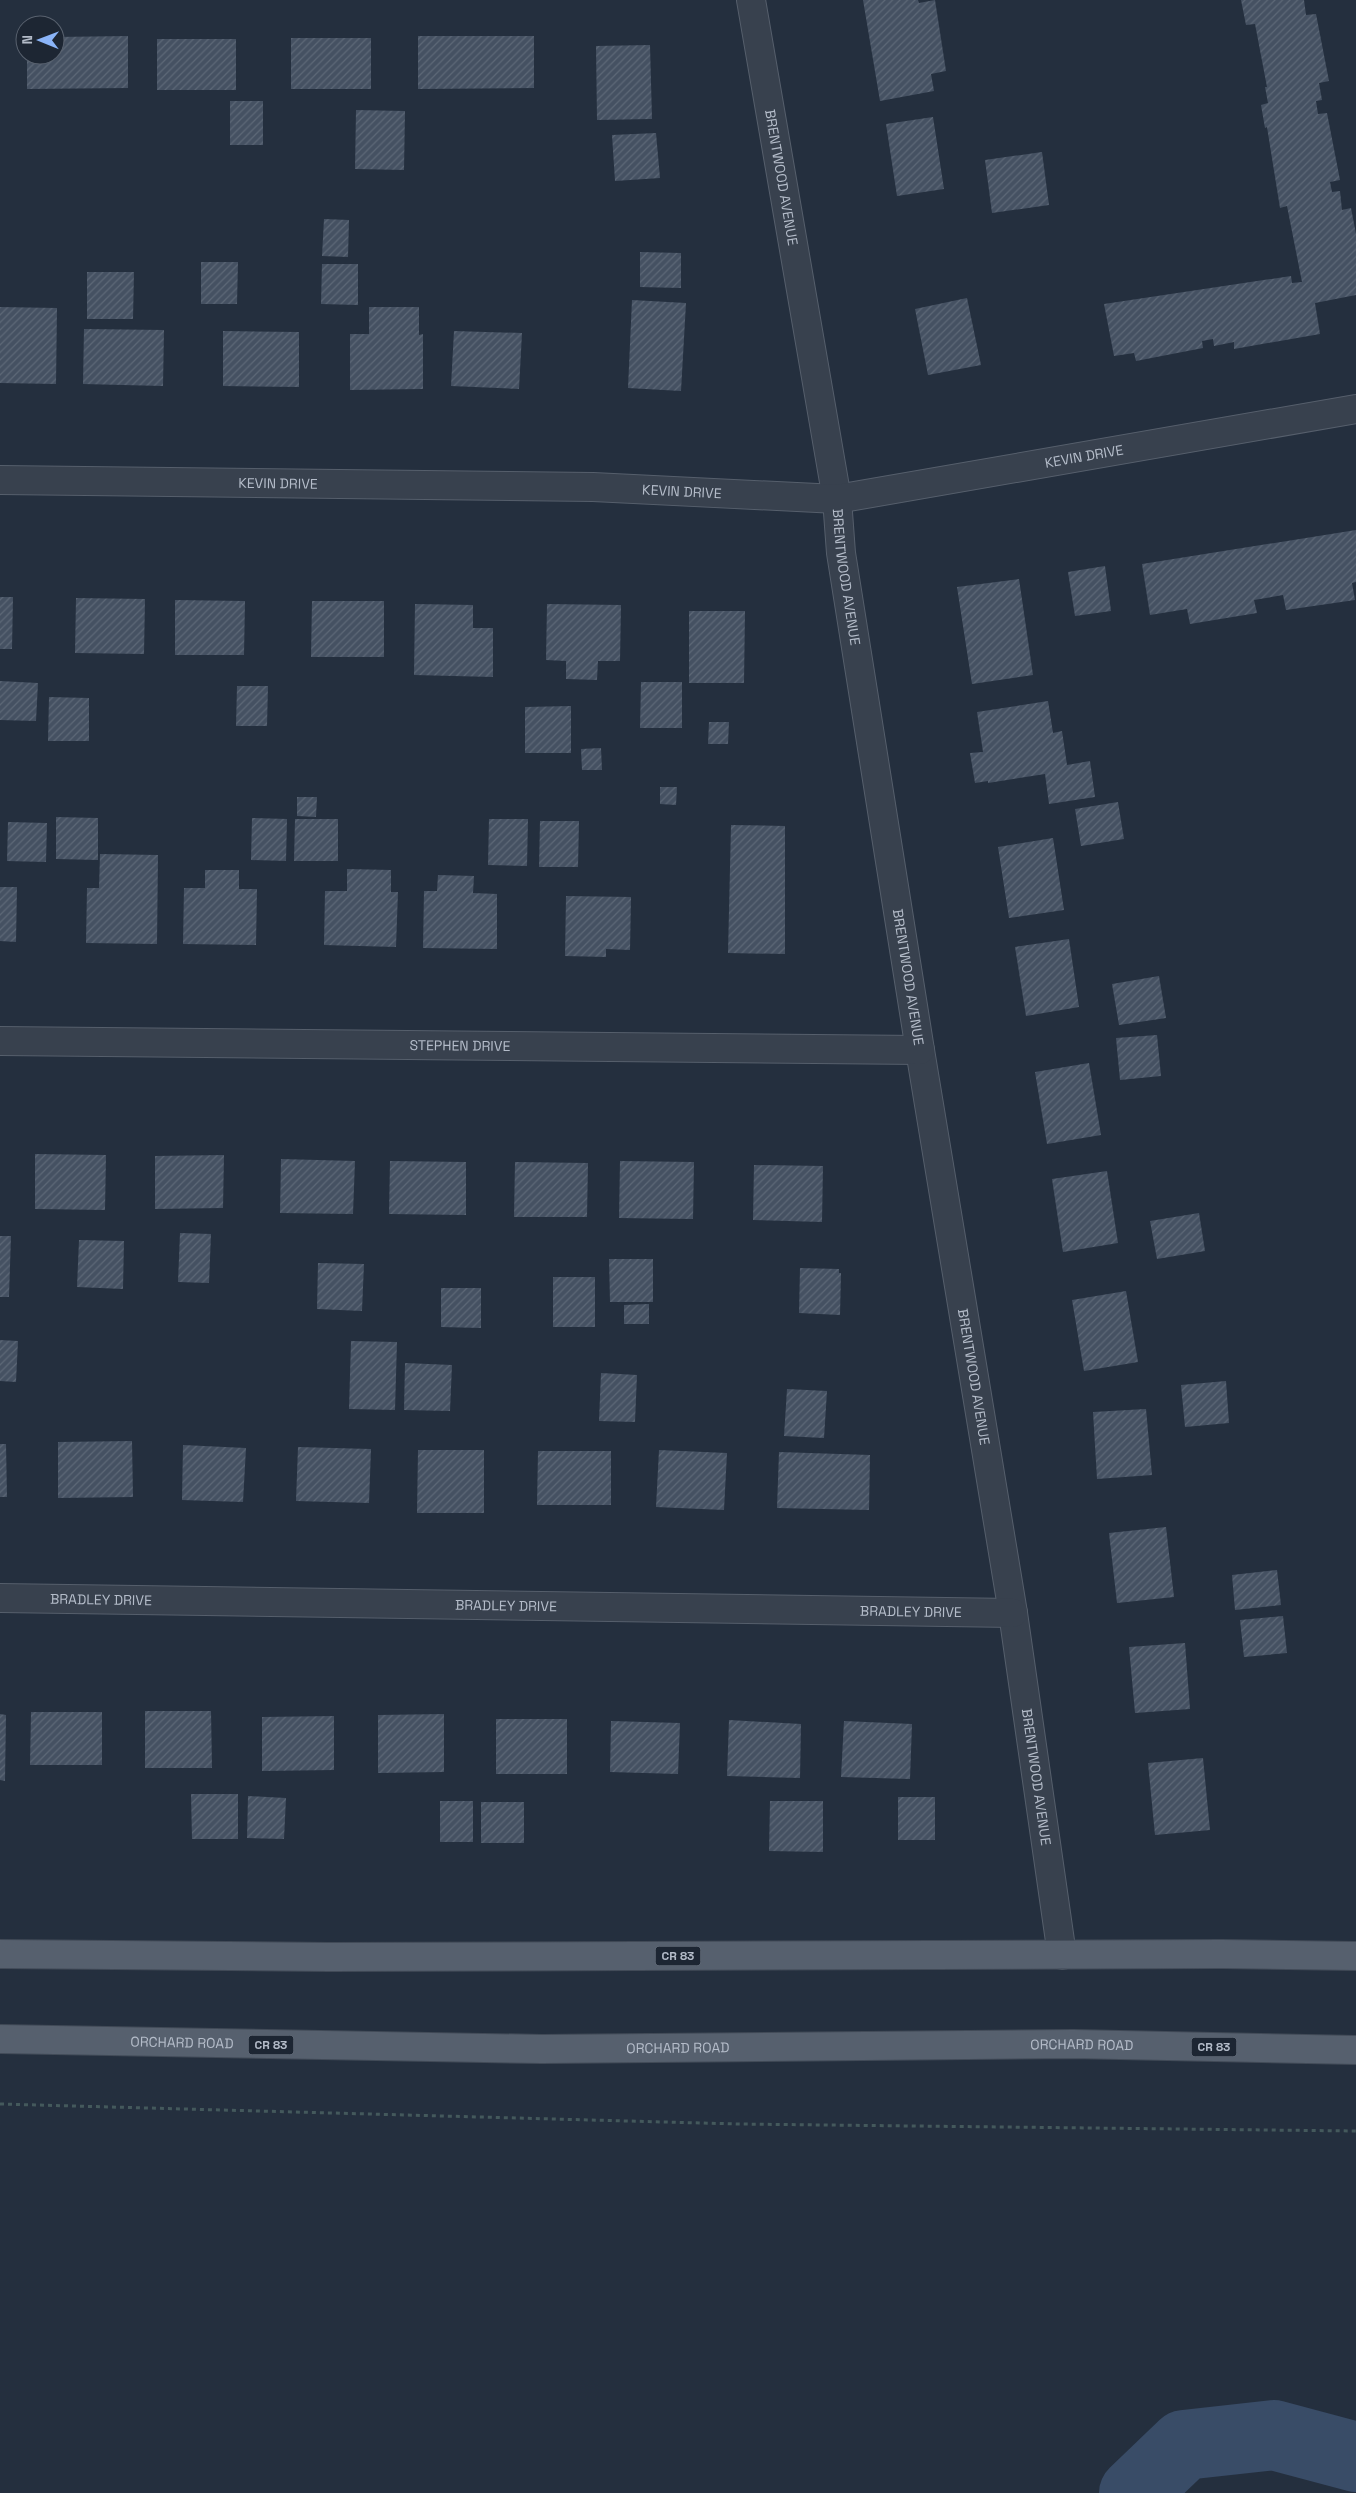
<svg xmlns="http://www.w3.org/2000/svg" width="1356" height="2493" font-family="'Space Grotesk',sans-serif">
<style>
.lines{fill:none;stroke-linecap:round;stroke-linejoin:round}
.river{stroke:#394c67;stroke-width:70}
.building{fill:url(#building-hatch)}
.street-casing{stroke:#565f6c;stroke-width:30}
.primary-casing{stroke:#414a57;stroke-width:30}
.path{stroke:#44595c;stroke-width:3;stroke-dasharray:4 4;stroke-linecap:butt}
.street{stroke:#38414e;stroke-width:28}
.primary{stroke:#56606e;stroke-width:28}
.labels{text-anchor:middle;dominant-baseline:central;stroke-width:4;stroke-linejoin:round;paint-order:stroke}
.shield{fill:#1d2633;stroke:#878f9c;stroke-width:1}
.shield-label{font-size:12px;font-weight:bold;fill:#b4bcc9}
.street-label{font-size:14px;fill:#b4bcc9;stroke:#1d2633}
</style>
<defs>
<pattern id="building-hatch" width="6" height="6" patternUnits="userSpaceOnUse" patternTransform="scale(1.25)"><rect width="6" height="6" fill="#455162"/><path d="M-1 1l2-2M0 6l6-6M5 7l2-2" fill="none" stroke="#5d6877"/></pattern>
</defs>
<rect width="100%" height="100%" fill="#242f3e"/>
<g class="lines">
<path class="river" d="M1134,2493L1184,2445L1274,2435L1356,2457"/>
</g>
<path class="building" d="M863,0H918L919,3L935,0L946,71L931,74L934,91L880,101Z
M1241,0H1304L1306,15L1316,14L1329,81L1319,83L1322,100L1316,101L1318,114L1327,113L1340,180L1330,182L1332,192L1340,191L1342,210L1351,208L1356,234V295L1315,303L1320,334L1234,349V342L1214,346L1213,339L1202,341L1203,348L1136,361L1134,353L1114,356L1104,304L1291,276L1292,283L1302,282L1287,206L1280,208L1267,127L1265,128L1261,105L1268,103L1265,87H1267L1255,24L1246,25Z
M128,36V88L27,89V55H55V37Z
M418,36H534V88L418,89Z
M291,38H371V89H291Z
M157,39H236V90H157Z
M650,45L652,119L597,120L596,46Z
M230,101H263V145H230Z
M356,110L405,111L404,170L355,169Z
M933,117L944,189L897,196L886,124Z
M656,133L660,178L615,181L612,135Z
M1042,152L1049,205L992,213L985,160Z
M324,219L349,220L348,257L322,256Z
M640,252L681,253V288L640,287Z
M201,262H238L237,304H201Z
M322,264H358V305L321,304Z
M87,272H134L133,319H87Z
M967,298L981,365L928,375L915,309Z
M632,300L686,303L681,391L628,388Z
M0,307L57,308L56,384L0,383Z
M369,307H419V335L423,334V389L350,390V334H369Z
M84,329L164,330L163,386L83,384Z
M223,331L299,332V387L223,386Z
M454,331L522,333L519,389L451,386Z
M1356,530V582L1352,583L1355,600L1286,610L1283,595L1254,600L1257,613L1190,624L1187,609L1150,615L1142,564Z
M1105,566L1111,611L1075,616L1068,572Z
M1019,579L1033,675L972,684L957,587Z
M0,597H13L12,649H0Z
M76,598L145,599L144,654L75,653Z
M175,600L245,601L244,655H175Z
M312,601H384V657H311Z
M415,604L473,605V628H493V677L414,675Z
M547,604L621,605L620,661H598L597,680L566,679V661L546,660Z
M689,611H745L744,683H689Z
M0,681L38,683L36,721L0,720Z
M641,682H682V728H640Z
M237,686H268L267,726H236Z
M49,697L89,698V741H48Z
M1048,701L1053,733L1062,731L1067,765L1090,761L1095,797L1049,804L1045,774L988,783V781L975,783L970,753L983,752L977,712Z
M571,706V753H525V707Z
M709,722H729L728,744H708Z
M601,748L602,770H582L581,749Z
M660,787H677L676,805L660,804Z
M297,797H317L316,817L297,816Z
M1118,802L1124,839L1081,846L1075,809Z
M56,817L98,818V860L56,859Z
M252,818L287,819L286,861L251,860Z
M295,819H338V861H294Z
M489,819H528L527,866L488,865Z
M540,821H579L578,867H539Z
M8,822L47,823L46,862L7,861Z
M731,825L785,826V954L728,953Z
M1053,838L1064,910L1009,918L998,847Z
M100,854L158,855L157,944L86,943L87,888H99Z
M347,869L391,870V892H398L396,947L324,945L325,891H347Z
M205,870H239V889H257L256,945L183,944L184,888H205Z
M438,875L474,876L473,893L497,894V949L423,948L424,891H437Z
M0,887H17L16,942L0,941Z
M566,896L631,897L630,950L606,949V957L565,956Z
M1069,939L1079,1007L1026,1016L1015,947Z
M1159,976L1166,1018L1119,1025L1112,984Z
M1157,1035L1161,1076L1120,1080L1116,1038Z
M1089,1063L1101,1135L1047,1144L1035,1072Z
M35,1154L106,1155L105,1210L35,1209Z
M224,1155L223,1208L155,1209V1156Z
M281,1159L355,1161L353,1214L280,1213Z
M390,1161L466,1162V1215L389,1214Z
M620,1161L694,1162L693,1219L619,1218Z
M515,1162L588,1163L587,1217H514Z
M754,1165L823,1166L822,1222L753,1220Z
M1107,1171L1118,1243L1063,1252L1052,1179Z
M1199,1213L1205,1251L1157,1259L1150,1221Z
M180,1233L211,1234L209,1283L178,1282Z
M0,1236H11L9,1297H0Z
M79,1240L124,1241L123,1289L77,1287Z
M609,1259H653V1302H610Z
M318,1263L364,1264L362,1311L317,1309Z
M800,1268L839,1269V1273H841L840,1315L799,1313Z
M553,1277H595V1327H553Z
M441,1288H481V1328L441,1327Z
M1126,1291L1138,1362L1084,1371L1072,1300Z
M649,1304V1324H624V1305Z
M0,1340L18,1341L16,1382L0,1381Z
M351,1341L397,1342L395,1410L349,1409Z
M405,1363L452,1365L450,1411L404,1410Z
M601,1373L637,1375L635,1422L599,1421Z
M1226,1381L1229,1423L1185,1427L1181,1385Z
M787,1389L827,1391L824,1438L784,1436Z
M1146,1409L1152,1475L1097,1479L1093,1412Z
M132,1441L133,1497L58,1498V1442Z
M0,1444H6L7,1497H0Z
M183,1445L246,1448L243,1502L182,1500Z
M298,1447L371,1449L369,1503L296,1501Z
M418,1450H484V1513H417Z
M659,1450L727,1453L724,1510L656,1507Z
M538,1451H611V1505H537Z
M779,1452L870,1455L869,1510L777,1508Z
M1166,1527L1174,1597L1117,1603L1109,1533Z
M1277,1570L1281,1605L1235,1610L1232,1575Z
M1283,1616L1287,1653L1244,1657L1240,1620Z
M1185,1643L1190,1709L1135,1713L1129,1647Z
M145,1711H211L212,1768H145Z
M31,1712H102V1765H30Z
M0,1714L6,1715L5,1781L0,1780Z
M444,1714V1772L378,1773V1715Z
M334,1716V1770L262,1771V1717Z
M496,1719H567V1774H496Z
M729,1720L801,1724L800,1778L727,1776Z
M611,1721L680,1723L678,1774L610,1772Z
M844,1721L912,1724L910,1779L841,1777Z
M1203,1758L1210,1830L1155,1835L1148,1763Z
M191,1794H238V1839H192Z
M248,1796L286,1798L284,1839L247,1838Z
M898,1797H935V1840H898Z
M440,1801H473V1842H440Z
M770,1801H823V1852L769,1851Z
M481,1802H524V1843H481Z"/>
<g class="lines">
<g class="street-casing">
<g id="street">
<path id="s1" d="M751,0L837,499L841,553L920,1050L1013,1613L1062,1955"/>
<path id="s2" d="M0,480L593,487L837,499L1356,409"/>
<path id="s3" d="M0,1041L920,1050"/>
<path id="s4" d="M0,1598L1013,1613"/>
</g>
</g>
<g class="primary-casing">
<g id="primary">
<path d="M0,1954L329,1957L1222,1954L1356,1956"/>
<path id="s5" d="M0,2039L542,2049L1073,2044L1356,2050"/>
</g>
</g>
<path class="path" d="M0,2104L738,2124L1356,2131"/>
<use href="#street" class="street"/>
<use href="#primary" class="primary"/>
</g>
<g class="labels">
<g class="shield">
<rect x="655.5" y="1946.5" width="45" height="19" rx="4"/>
<rect x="248.5" y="2035.5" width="45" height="19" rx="4"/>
<rect x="1191.5" y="2037.5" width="45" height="19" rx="4"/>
</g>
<g class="shield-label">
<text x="678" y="1956">CR 83</text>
<text x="271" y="2045">CR 83</text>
<text x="1214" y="2047">CR 83</text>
</g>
<g class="street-label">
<text stroke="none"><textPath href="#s1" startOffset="180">BRENTWOOD AVENUE</textPath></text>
<text stroke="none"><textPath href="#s2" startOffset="1088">KEVIN DRIVE</textPath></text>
<text stroke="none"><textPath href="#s2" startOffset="278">KEVIN DRIVE</textPath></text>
<text stroke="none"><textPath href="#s2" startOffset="682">KEVIN DRIVE</textPath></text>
<text stroke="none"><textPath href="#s1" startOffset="585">BRENTWOOD AVENUE</textPath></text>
<text stroke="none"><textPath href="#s1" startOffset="990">BRENTWOOD AVENUE</textPath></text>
<text stroke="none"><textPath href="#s3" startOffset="460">STEPHEN DRIVE</textPath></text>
<text stroke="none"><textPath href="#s1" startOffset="1395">BRENTWOOD AVENUE</textPath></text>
<text stroke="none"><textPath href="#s4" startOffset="101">BRADLEY DRIVE</textPath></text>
<text stroke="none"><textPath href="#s4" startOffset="506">BRADLEY DRIVE</textPath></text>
<text stroke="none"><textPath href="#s4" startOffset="911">BRADLEY DRIVE</textPath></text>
<text stroke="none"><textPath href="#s1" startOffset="1800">BRENTWOOD AVENUE</textPath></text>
<text stroke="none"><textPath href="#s5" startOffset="182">ORCHARD ROAD</textPath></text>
<text stroke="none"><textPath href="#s5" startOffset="1082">ORCHARD ROAD</textPath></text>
<text stroke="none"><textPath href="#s5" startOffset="678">ORCHARD ROAD</textPath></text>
</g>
</g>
<g transform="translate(40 40) rotate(271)"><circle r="24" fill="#1d2633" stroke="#59626f"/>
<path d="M0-4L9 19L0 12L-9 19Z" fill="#8ab4f8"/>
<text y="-8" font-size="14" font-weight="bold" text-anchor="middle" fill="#b4bcc9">N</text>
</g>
</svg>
